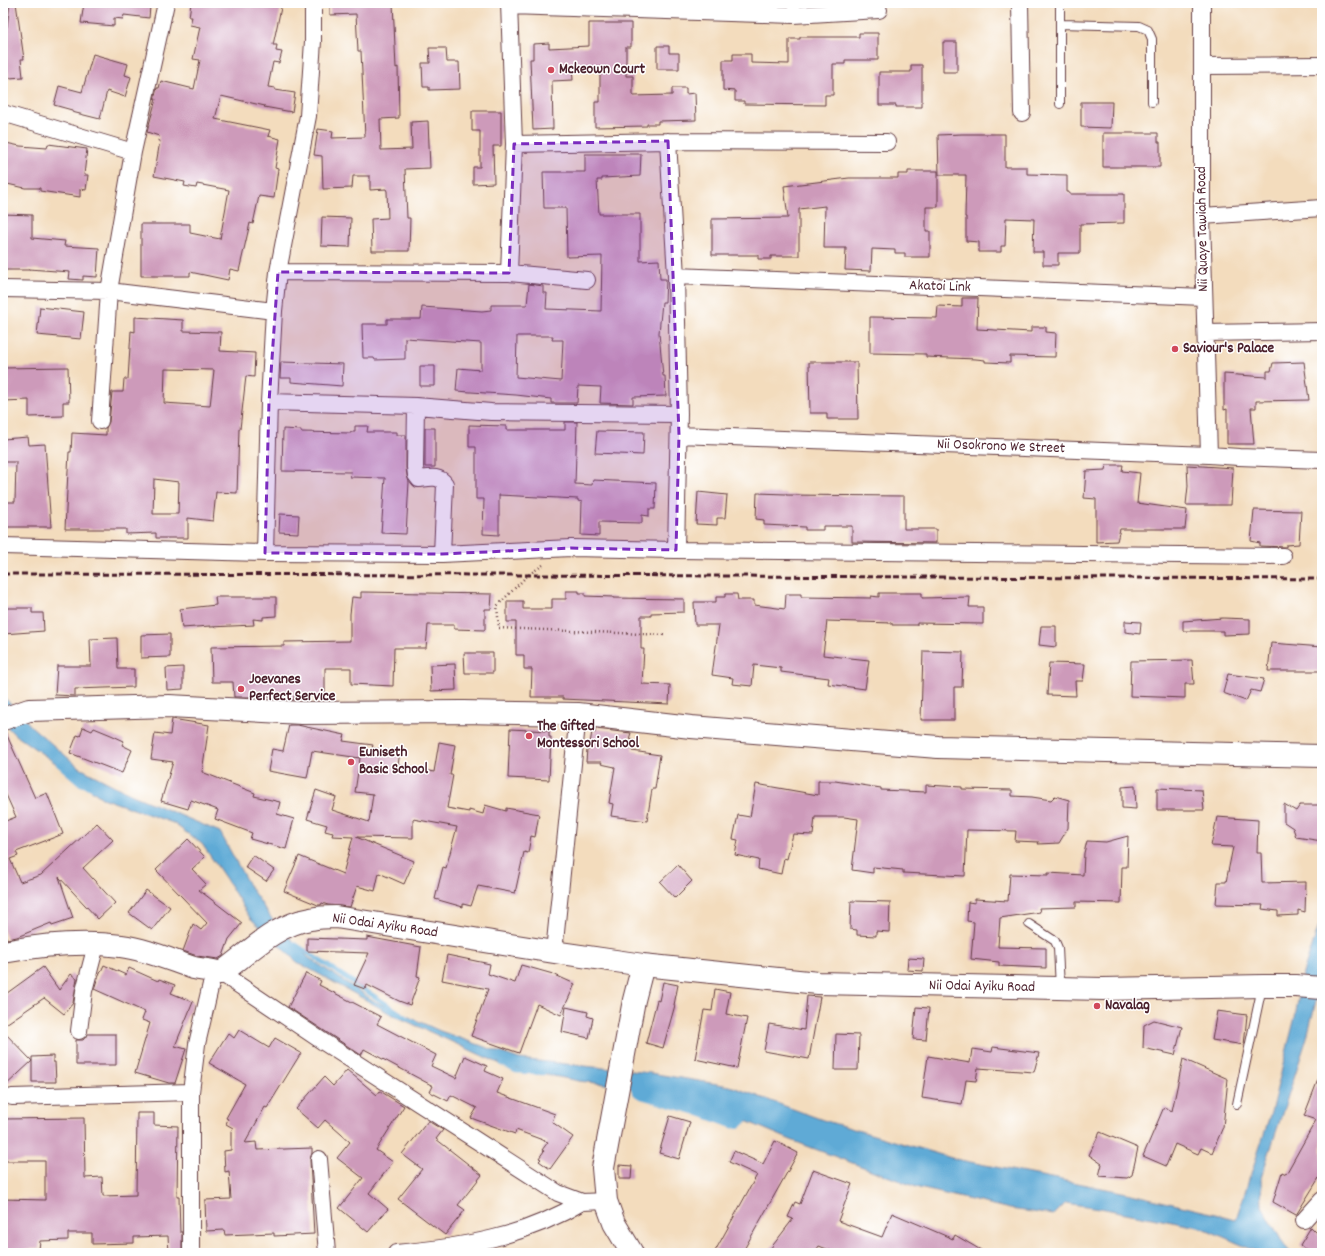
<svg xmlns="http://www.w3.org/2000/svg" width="1325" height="1256" font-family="Dekko,sans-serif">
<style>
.water{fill:#5eaad6;stroke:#546480}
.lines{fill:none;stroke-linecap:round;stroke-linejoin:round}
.stream{stroke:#5eaad6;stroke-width:4.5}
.river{stroke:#5eaad6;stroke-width:27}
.building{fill:#cd9aba;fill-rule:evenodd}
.lane-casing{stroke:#633b41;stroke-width:10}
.street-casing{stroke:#633b41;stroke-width:18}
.secondary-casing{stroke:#633b41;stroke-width:24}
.path{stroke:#633b41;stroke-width:2.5;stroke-dasharray:1 3;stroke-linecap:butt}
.lane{stroke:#fff;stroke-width:8}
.street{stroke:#fff;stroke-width:16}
.secondary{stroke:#fff;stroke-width:22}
.rail{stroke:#4a1f2b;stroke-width:3;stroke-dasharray:6 3;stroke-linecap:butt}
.marked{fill:#7b2cbf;fill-opacity:0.2;stroke:#7b2cbf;stroke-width:3;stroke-dasharray:8 5;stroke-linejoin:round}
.poi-dot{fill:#d1495b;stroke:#fff;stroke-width:1.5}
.labels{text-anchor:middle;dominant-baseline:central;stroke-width:3;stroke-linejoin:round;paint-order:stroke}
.poi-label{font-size:15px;font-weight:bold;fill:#4a1f2b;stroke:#fff;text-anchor:start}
.street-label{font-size:15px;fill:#4a1f2b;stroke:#fff}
</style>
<rect width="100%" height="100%" fill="#fff"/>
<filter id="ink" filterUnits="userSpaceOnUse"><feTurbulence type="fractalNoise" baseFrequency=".025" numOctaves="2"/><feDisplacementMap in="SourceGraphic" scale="8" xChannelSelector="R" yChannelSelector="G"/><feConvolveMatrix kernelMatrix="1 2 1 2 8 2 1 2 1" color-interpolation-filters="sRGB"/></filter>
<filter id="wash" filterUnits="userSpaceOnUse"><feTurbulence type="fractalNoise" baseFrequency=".012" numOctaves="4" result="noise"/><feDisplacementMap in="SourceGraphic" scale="16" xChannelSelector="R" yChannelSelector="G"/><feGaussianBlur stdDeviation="0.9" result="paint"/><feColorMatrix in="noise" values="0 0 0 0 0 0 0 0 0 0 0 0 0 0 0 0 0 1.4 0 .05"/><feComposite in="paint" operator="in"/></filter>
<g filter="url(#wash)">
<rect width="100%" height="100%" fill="#f3dcbd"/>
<path class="water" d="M3,696L32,727L80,768L130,794L220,832L250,887L272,919L309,958L374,1001L440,1031L519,1059L650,1073L730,1086L823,1120L955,1159L1127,1193L1236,1219L1270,1116L1295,1017L1303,973L1322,917V977L1306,1041L1261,1178L1262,1206L1284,1245L1291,1253H1260L1203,1228L1100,1208L1065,1203L1053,1215L1010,1209L919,1188L791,1140L691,1098L637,1088L579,1081L507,1067L393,1015L297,962L250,918L226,879L202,844L173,823L102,798L61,767L14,734L3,723Z"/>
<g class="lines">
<path class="stream" d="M58,764L81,784L92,788
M293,943L406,1017
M502,1064L516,1071L543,1073"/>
<path class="river" d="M644,1086L700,1102L735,1115"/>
</g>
<g id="blocks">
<path class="building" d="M10,3H16L24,59H21L23,77L9,78L8,72H5L3,60V28L7,27Z
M84,3H125L150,6L149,18L124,15L123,19L114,18V26L81,23Z
M191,3H282L273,45H277L276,51L282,52L279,63L273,62L268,87L275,88V90L295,93L292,112L264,107L265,106L221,96L215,119L270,130L268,136L280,139L275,168L278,169L274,198L259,196L253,224L250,223L239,271L230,269L228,280L190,272V276H141V224H190V233L220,239L229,190L197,184L196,188L184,186L185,182L154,176L160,141H158L159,136L147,132L156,99H154L157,88H159L161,81L194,89L200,60L193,59L200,27L190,25L192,17H189Z
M330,3H393L396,68L398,67L399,118L380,119L381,150L412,149L411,122L428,121L430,168L405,169L407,218H410L409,251H372L371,219L388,218L387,191L386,189L370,190V176H353L352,188L323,189L322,156L314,155L318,129L333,131L332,138L365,137L361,51H358L356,14L330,15Z
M589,23H631V47H626V76H633V96L672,95V88H686V94L695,93L696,120L658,121V124H647V126L595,127V102H600V67H572L573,80L552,81L553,129L533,130L530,59H533V44L549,43V48L589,46Z
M859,33H878V60H845V64H833V95H825V105L744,104V101H735V91L723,90V60H733V54H751V63L789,64V39H800V37H859Z
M943,42H957V72H943Z
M657,46H669V53H679V69H657Z
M429,48H446L447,62H459L460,89L429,90V87H423L422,63H430Z
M93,54L128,64L125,75L131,77L125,97L107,91L100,119L72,112V110L54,105L59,86L82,92Z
M911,65H922V107H896V105H879V72H911Z
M1081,102H1112L1111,128L1081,127Z
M472,111H501V146H493L494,183L473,184V167H480V131H472Z
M1103,133H1158V142H1160V167H1103Z
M962,134H1005V167H1027V174L1067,175V192H1069V194H1124V223L1080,224V253H1058V265H1043V252H1033L1034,219L1006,218L1005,246H1001V252H979V242L966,241V217H965L966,175H939L938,135Z
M6,143L20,146L47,148L48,144L87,149L84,175H88L86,190L80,189V197L40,191V188H25L3,183V160Z
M585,154H641L640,176L602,178V180H597L599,214H640V261L659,260L660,279H666L665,302H662L659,333L663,376H665L666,396L633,397V404L600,403L601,387L578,386L577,403H551V399L516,395L456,391L458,368L481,370V343L405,338V359L375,360L374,358H363L362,324H387V319H421L422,307L482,311L491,310V305H527L529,284L543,286V293H547L546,309L601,311L602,256L567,257L566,208H544L543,172H585ZM517,336H553L552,340H563L561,381L516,377Z
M908,171H938V207H926V231H930V257H905V253H895V250L872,249L871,271L845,270L846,248H824L825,206L799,209V256H771V259H758V255H712V219L788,218L784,186L849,178H898V174H908Z
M3,214L32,215V238L65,241L64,246L99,248L97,277L83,276V280L69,279L70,272L29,269V270H3Z
M322,217L351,218L350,247L321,246Z
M962,298H978L977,329L1031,332V327H1046V332L1056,333L1055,357L1010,356V363L985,362V360L976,359L926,357V354L870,353V317L937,318L938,306L962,307Z
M40,307L84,312L81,339L37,335Z
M135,317L183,320V331L221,332L220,351L255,353L254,377L246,376L240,429H239L237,493L216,492L213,521L188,518V538H156V533L126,534V529H65L69,452H71L72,433L106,435V428L109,422L112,392H123L124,379H128L131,331L135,332ZM165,369L214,370L210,406L164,403ZM154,479L179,482L178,514H153Z
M281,362L343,364L342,386L291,382V378H280Z
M809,362H857L858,419H827V413H810Z
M1304,362L1309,400L1256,401V408H1251L1254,444H1227V409L1224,410V374L1267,377V371H1271L1273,363Z
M420,366H435V386H420Z
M68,367L69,402H63V416L29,417V400L3,401V368Z
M565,422H577L575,484L592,485L593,480L656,483L655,509H649V516L642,515V523L599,522V536L581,535L582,502L578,501V499L499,495V535L483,534L484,499H476V447H469V425L507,426V430H565Z
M355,426H368L367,432H397V435H406V468L407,476L409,482L406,534L381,533L385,478L350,477L351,472L282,471L283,429L301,430V432L351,433V432H355Z
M425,428H435V467H425Z
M597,431L644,432L643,455L595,453Z
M28,437L29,445L45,444L51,527H3V502H15L16,462H3V439Z
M1106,465H1123L1122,471L1140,473L1137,503L1187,510L1185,529H1120L1117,541L1096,542V499L1084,498L1086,471L1105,470Z
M1187,465L1233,468L1231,505H1186L1188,486Z
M698,492L727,495L725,518H717V525L696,524Z
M757,493L786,494V495L904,496V529H936V543L852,542V526H823V530H805V527L764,525V520L756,519Z
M1254,510L1301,511L1299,544L1286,545V547L1260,546V543L1251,541Z
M280,514L299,515L298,533L279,532Z
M566,591H579V593H585V596L613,597V598L684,599V612L651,613V616H641V649H644L642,684L670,685L669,704L563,699V697H531L532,669H524V655H516V622H507V601H523V609H552V599H566Z
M361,592L492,594L491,609H485V630L454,629V625H428L426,648H394L393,686L351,684V668H325V696H294V700L275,699V697H234L233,682H212L211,647L284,646V642L350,641V614L352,597L361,598Z
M879,593H922V598L970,597L969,607H983V624L917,623V625H892V623L827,621L823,655L869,660L865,689L828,684L829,678L781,672V668L754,665L752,686L732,684L733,678L712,675L719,625H695L694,602H716V597H725V594H737L738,600H754V605L785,609L786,594H801V597L871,598V596L879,597Z
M215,597H276V616L263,617V620L253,619L254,625L210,627V626L182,628L180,609L216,605Z
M3,608H32V613H43L44,631L3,634Z
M1223,618L1250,619V634L1223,635V631H1183V621Z
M1125,621L1141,622L1140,634L1125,632Z
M1041,626H1056V647L1039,645Z
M170,634V657L141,658V635Z
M117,638L118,669H134V687L75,689V696L55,695L57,666H91L90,639Z
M1271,643L1322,647V671H1268Z
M923,651L963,652L962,687H954V720H921Z
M464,653H493V673H465Z
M1192,660L1194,684H1185V698L1130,696L1131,661Z
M1049,663L1085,664L1083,681H1075L1076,696L1047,695Z
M455,664L456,690L431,691L430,665Z
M183,667V689L167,690L166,668Z
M1228,674L1264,679L1260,692L1251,690L1246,701L1223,693Z
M172,719L209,725L202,772L255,793L254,796L280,802L277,814L294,819L286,849L250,839L252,833L215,819L218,810L191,800L188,809L161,801L173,762L151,759L155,733L170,735Z
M289,725H297L345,735L343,741L373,745L372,748L400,752L398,765L434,772L439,742L455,745L450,775H453L447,808L469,812V810L483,814L485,805L506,811V808L539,814L535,837L531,836L528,853L524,852L515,893L478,886L471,906L463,904V907L435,899L443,867L446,868L457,827L413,819V838L356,837L414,861L404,884L379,873L375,891L357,886L350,907L328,905L322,903L321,905H318L284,891L299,856L343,874L353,837L332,836L333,833L325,831L327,825L307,819L316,790L336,797L332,810L369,822L373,794L355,792L360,758L312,751L307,778L268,771L272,749L283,751Z
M83,727L92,731L94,728L111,735L124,741L122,745L132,750L122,773L70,753L77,735L80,736Z
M510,729L549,731V737H551L549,780L508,778Z
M595,729L631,733L629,739L634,741L632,751L660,755L655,789H652L647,821L611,816L613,804L609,803L615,767L601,764L602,762H586L587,749H589L592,732L595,733Z
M3,731H5L35,798L47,793L63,834L16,852L18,856L10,859L20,882L41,875L97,823L113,840L83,868L115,903L98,919L59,877L73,918L52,925L51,923L17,937L7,939L3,930V822L16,817L3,788Z
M818,781H835L881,788V790L926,792V785L962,787V789L1012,790V796L1032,797L1051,800L1055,796L1069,800L1068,828L1059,843L1038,844L1039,842L1015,841L1016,831L967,830L965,876L903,873V870L873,867V873L852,870L858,819L844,817H815L813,835L793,834L787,859L784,858L781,874L758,869L759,860L735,855L738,840L733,839L738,815L750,817L756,784L818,795Z
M1135,786L1136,809L1122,808V787Z
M1157,788L1202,790L1204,810H1157Z
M1284,804L1296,811L1300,805H1322V841L1296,837L1293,828L1284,822Z
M1217,817L1258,820L1257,853H1261L1262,883L1306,882L1305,912L1298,910V915L1278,916V911L1262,909L1263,905L1216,904L1218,882H1226L1233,847L1211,846Z
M1128,836L1127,867H1122L1121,903L1076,902V907L1039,908L1040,912L1000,918L998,947L1046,948V968L999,966V962L971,959L974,922L967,921L968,902L975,903V899L1008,901L1010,874L1048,875V873L1083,875L1084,853L1087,841L1106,842Z
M188,839L205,857L192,869L206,884L199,890L242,923L229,939L223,956L218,959L197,956L183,951L193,924L201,930L207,923L156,870Z
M253,855L274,870L266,881L245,867Z
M678,865L692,881L675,898L660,882Z
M146,890L170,907L152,930L129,913Z
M851,901L890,902L889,932L876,931V936L857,935V930L850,929Z
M367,937L421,947L417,976L420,977L410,1005L399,1001L367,985L365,989L354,985L369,953L307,951V938L367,940Z
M447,955L490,964L488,974L515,983L521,965L553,974L575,984L561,1015L537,1004L519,1053L471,1036L488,989L442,980Z
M908,958L924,959L923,971L907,970Z
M104,965L126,975L129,968L158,981L159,979L175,985L171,993L193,1002L175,1046L186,1049L175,1083H169L135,1073L150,1023L142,1020L145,1012L94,989L97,980Z
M43,967L59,990L71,974L77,979L73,1003L64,1014L44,998L3,1026V996Z
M306,973L321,981L319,985L381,1017L377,1024L436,1055L431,1066L456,1078L465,1056L487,1066L485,1071L503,1079L497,1093L555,1114L552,1122L573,1137L550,1169L539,1161L541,1159L539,1158L544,1151L542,1150L548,1142L516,1130L515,1134L471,1118L477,1108L451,1095L448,1101L430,1092L433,1086L364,1049L361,1055L288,1007Z
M663,982L678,985L674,1005H675L663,1048L646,1043L657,1000L659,1001Z
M715,989L730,992L726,1014L747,1018L737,1068L695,1059L704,1010L712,1011Z
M807,996L820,997L809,1059L764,1051L769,1024L804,1030Z
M566,1007L588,1012L587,1016L593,1018L589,1038L562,1032Z
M916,1007L929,1008L926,1040L913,1039Z
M1217,1011L1247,1015L1244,1045L1212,1040Z
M1154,1020L1182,1027L1175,1055L1143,1048L1144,1025Z
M239,1030L269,1048L275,1038L301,1053L267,1108L265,1107L245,1143L256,1142L257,1150L312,1148V1153L310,1160L314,1234L274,1236V1233L225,1235L224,1230L206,1231L205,1200L231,1199L229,1171L225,1172L224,1151L231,1150V1131L233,1128L226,1124L228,1119L226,1118L245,1084L209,1063L228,1033L234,1038Z
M3,1031L32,1061L3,1088Z
M88,1034H116V1065H76V1040H83Z
M836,1034L859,1035L858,1070H835Z
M993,1047L1039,1053L1034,1072L978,1068L976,1081L966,1080L962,1104L922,1098L928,1056L970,1063L972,1049L992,1052Z
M53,1056V1062H55L56,1082H32V1057Z
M1183,1059L1228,1079L1223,1127L1212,1153L1201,1148L1198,1154L1175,1144L1166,1166L1143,1156L1164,1107L1172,1111Z
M347,1070L377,1095L380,1091L404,1106L376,1150L393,1162L369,1193L388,1209L368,1232L339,1208L363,1178L337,1158L350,1142L325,1120L318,1128L296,1109L324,1077L333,1086Z
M1321,1072L1322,1173L1296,1215L1273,1202L1282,1172L1286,1174L1316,1120L1304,1116Z
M137,1113H154V1125L178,1126L177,1197H179L180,1232H182V1253H169L168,1236L134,1237V1243L92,1244V1233H68V1240L40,1241L39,1249H31L30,1250H3V1199L45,1200V1161H3V1119L84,1118L85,1178L102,1177L103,1196L136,1195Z
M670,1116L690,1122L679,1159L659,1153Z
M428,1121L443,1130L436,1139L482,1175L458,1205L465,1210L445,1235L398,1199L422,1169L402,1154Z
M1100,1132L1138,1148L1132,1175L1127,1178L1099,1176L1102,1164L1089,1155Z
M775,1141L798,1153L742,1253H714L757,1175L729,1162L734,1151L763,1164Z
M619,1165L632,1166L631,1179H619Z
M813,1170L852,1184L838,1221L882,1237L892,1213L953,1239L955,1235L986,1253H837L819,1246L814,1253H767L793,1219L788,1217L795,1202L800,1204Z
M1311,1227L1322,1238V1253H1310L1300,1245Z"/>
</g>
</g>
<g filter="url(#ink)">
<use href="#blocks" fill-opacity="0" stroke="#633b41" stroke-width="1"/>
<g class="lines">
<g class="lane-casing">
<path id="lane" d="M1060,24L1139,26L1148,30L1152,39V102
M1060,104V3
M1029,924L1055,941L1058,948L1060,988
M1237,1104L1262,987"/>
</g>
<g class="street-casing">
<path id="street" d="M509,3L514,144L509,273
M1020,3L1022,113
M1202,3V216L1209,455
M509,6L793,15L879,10
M1203,66L1322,65
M3,113L133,152
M668,141L676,276L679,414L676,550
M514,144L668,141L887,142
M1202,216L1322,208
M278,272L509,273L587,280
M676,276L1204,297
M3,289L109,291L274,311
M1206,333L1322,331
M269,402L416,406L491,412L679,414
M416,406L415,467L416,475L419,479C429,478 439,475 445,484L442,554
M100,421L109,291L133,152L166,3
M679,435L1209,455L1239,457L1322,460
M3,546L265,553L442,554L571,548L676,550L1283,556
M265,553L269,402L274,311L278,272L308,116L313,41V3
M554,952L578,714
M221,973L325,1043L558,1193L582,1202L606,1201
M79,1031L84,991L96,945
M12,1097L191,1092
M319,1159L327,1253
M1304,1220L1322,1200
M191,1253V1092L197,1044L214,971
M396,1253C462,1247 525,1237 582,1202"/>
</g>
<g class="secondary-casing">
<path id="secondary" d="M3,719L29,710L169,706L302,713L463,712L578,714L691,727L938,747L1322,756
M3,952C41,945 82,941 121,946C146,949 170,960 194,968C203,970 212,970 221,973C249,953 274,925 311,919C319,917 327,917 336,917L554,952L643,965L818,983L1103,989L1263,986H1296L1322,988
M632,1253L614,1223L606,1201L603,1168L634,1000L643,965"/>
</g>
<path class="path" d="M543,565L528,575L497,606L499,628L666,635"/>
<use href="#lane" class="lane"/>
<use href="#street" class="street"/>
<use href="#secondary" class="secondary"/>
<path class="rail" d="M3,574L528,575L1322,579"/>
</g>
</g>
<path class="marked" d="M668,141L679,435L676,550L571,548L442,554L265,553L269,402L278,272L509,273L514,144Z"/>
<g class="poi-dot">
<circle cx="551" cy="70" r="4"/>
<circle cx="1175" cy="349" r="4"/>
<circle cx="241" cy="689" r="4"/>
<circle cx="529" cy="736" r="4"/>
<circle cx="351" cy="762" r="4"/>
<circle cx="1097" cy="1006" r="4"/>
</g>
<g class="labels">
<g class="poi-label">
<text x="559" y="70">Mckeown Court</text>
<text x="1183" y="349">Saviour's Palace</text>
<text x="249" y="680">Joevanes<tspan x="249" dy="17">Perfect Service</tspan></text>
<text x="537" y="727">The Gifted<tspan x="537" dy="17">Montessori School</tspan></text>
<text x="359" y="753">Euniseth<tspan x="359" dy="17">Basic School</tspan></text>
<text x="1105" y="1006">Navalag</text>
</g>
<g class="street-label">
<text transform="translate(1203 229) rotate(-91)">Nii Quaye Tawiah Road</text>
<text transform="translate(940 287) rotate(2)">Akatoi Link</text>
<text transform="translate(1001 447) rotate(2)">Nii Osokrono We Street</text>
<text transform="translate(385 926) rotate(8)">Nii Odai Ayiku Road</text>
<text transform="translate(982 987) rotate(1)">Nii Odai Ayiku Road</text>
</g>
</g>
<rect width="1325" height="1256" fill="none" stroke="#fff" stroke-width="16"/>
</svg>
